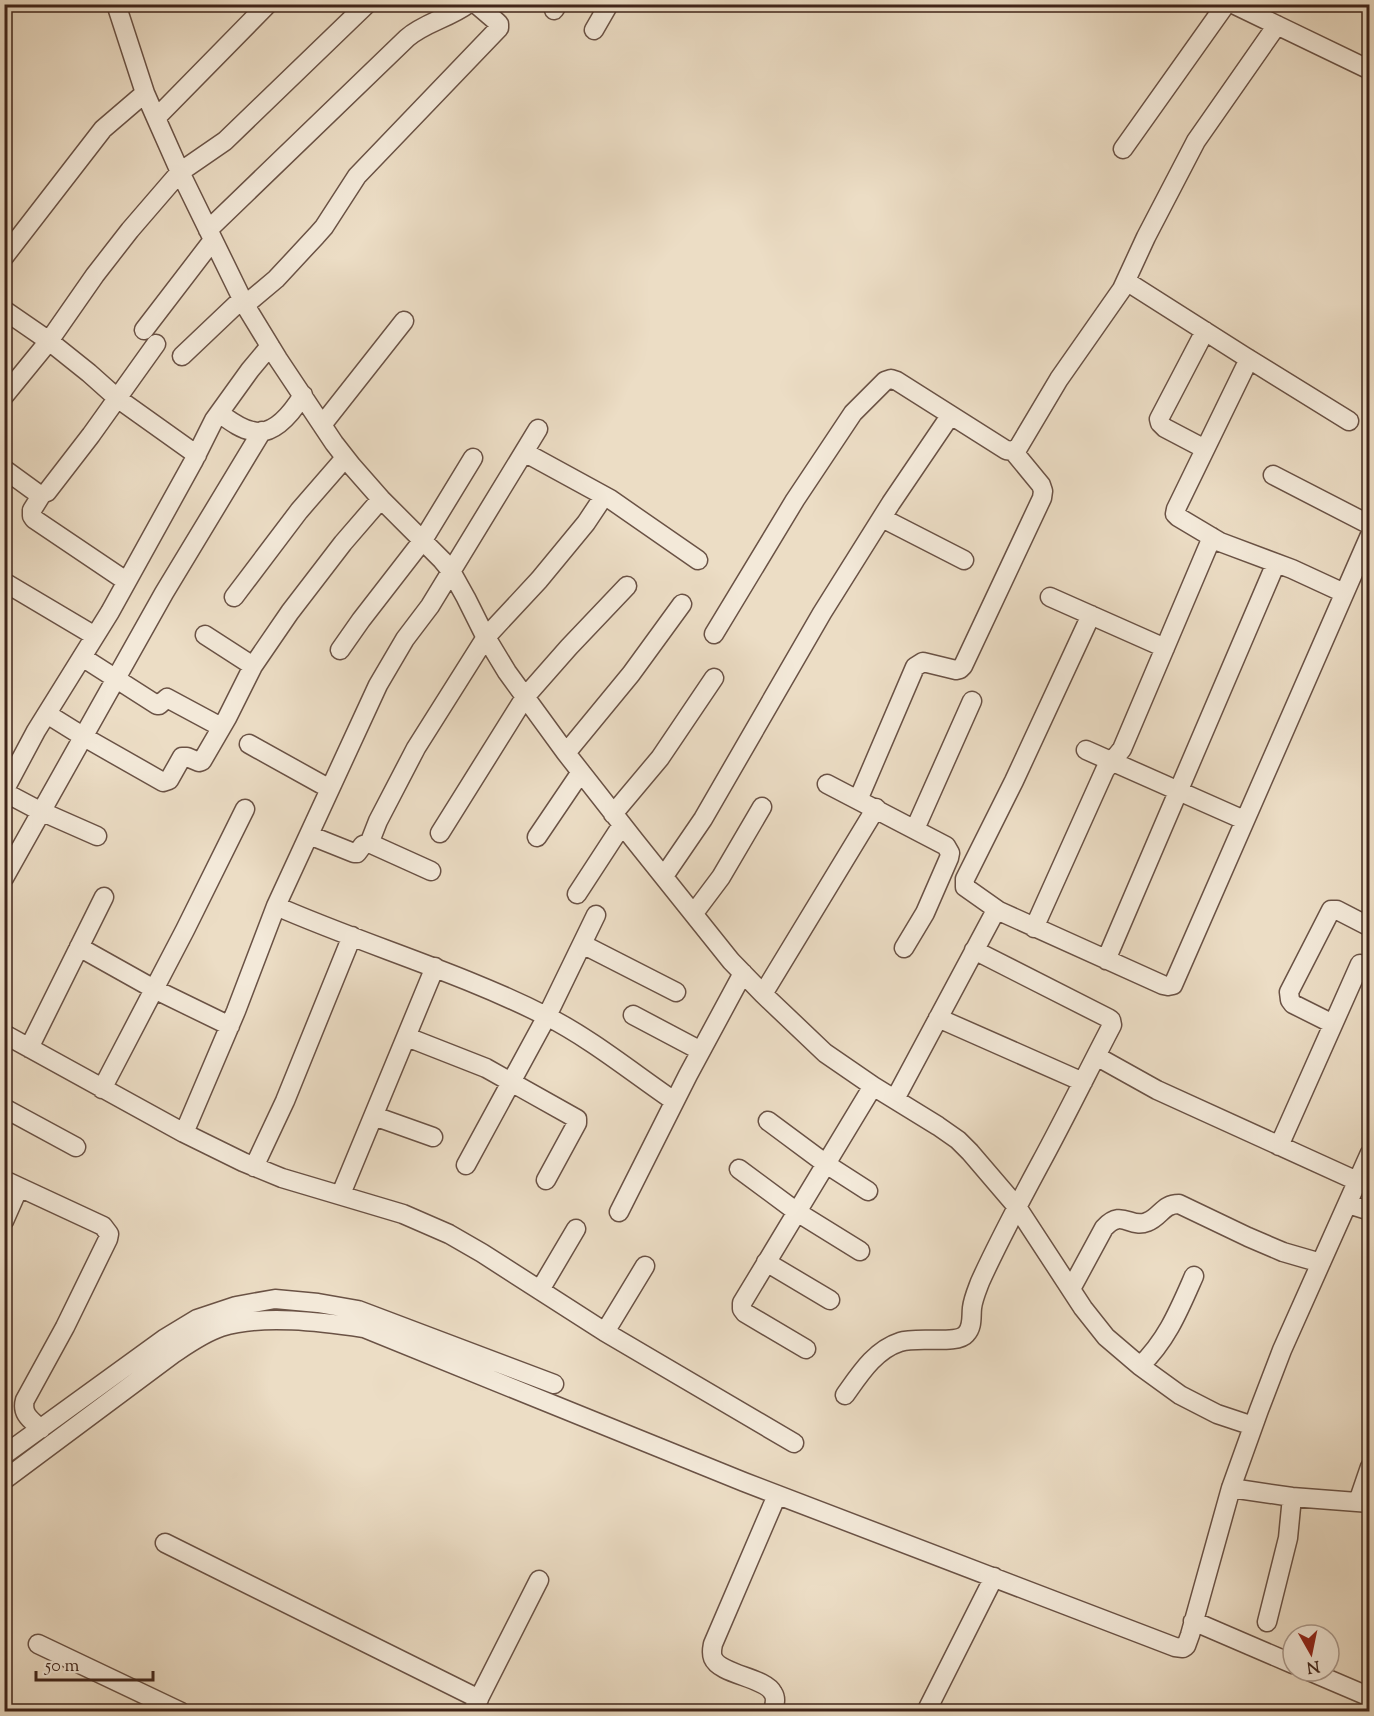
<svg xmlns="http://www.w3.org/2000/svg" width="1374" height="1716" font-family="'Sorts Mill Goudy',serif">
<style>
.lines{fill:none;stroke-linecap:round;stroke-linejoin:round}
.minor-casing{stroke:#6a5245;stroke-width:21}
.minor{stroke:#f3e9d9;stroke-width:18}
</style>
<rect width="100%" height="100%" fill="#ecddc5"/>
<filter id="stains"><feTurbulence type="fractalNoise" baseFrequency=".00333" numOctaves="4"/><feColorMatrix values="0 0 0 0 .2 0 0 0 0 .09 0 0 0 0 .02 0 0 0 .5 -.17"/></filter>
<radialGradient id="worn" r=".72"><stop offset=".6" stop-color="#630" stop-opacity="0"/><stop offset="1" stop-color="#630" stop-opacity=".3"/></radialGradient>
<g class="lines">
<g class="minor-casing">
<path id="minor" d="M116,4L145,93L156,118L180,172L245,305L278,359L334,443L352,466L381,499L442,560L451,571L466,598L484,634L507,672L566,753L635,841L731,961L763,994L825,1053L873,1086L938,1126L958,1140L970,1152L1017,1207L1083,1308L1106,1337L1140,1366L1180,1395L1217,1414L1253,1426
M1233,4L1370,70
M554,10L558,4
M594,30L609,4
M156,118L268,4
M1123,149L1226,4
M208,230L407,38C424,23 449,18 468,4
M4,257L103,129L145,93
M1126,281L1244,356L1349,421
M245,305L276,279L316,236L324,227L357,176L499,28V24L497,22L476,4
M4,310L49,341L89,373L117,398L197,455
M144,330L213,240
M1205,331L1159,419L1160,423L1165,428L1205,449
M182,356L242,299
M1249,359L1176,509L1175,514L1178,517L1220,542L1292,569L1344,593
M4,396L49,341L95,275L130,230L180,172L225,141L367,4
M219,413C229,420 240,429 252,431C274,437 293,411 303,395
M322,425L404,321
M524,452L610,499L698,560
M4,469L37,493L42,494L47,492L91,435L156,344
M1273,475L1370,525
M42,494L32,510V516L34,519L126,581
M882,518L964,560
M4,582L95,636
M234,597L299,511L345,458
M1050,597L1165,648
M714,634L795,500L853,413L885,381L891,379L897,381L1006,450L1013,451L1018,448L1059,379L1122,289L1146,237L1196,141L1277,25
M205,635L253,666
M340,650L361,620L423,540L473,458
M82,657L157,705H159L167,698L221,727
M47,714L84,737L163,782L169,780L182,757H187L199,762L202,761L227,718L253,666L290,612L343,543L381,499
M249,744L330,789
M1086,750L1244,820
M566,753L631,674L682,604
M827,784L946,846L950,853L949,858L925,913L904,948
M4,791L36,731L110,612L193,462L214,420L250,370L270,346
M4,792L38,810L97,836
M858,800L915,667L923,662L956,670L960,669L963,666L1042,498L1043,491L1041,485L1013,451
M613,814L660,758L714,678
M915,829L972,701
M440,833L525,697L569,647L627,586
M309,835L354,853H357L363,845L369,843L431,871
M537,837L581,772
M369,844L378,821L416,748L486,637L539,580L586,523L604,496
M664,876L703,819L822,613L891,503L950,416
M4,878L164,593L262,431
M577,894L622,825
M276,906C365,945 459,972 546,1016C590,1038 633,1073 674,1101
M999,911L965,887V879L1014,781L1091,615
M694,913L721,877L762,807
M1034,928L1105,770L1122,749L1212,537
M582,944L676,992
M79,947L154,989L230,1026
M1106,960L1276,563
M763,994L876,808
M633,1015L701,1051
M938,1018L1083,1082
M1333,1024L1293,1004L1290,1000L1289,992L1331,910H1337L1370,927
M4,1034L184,1133L243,1162L282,1178L403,1214L449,1234L482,1253L605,1332L794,1443
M407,1037L486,1068L577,1119V1123L546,1180
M29,1048L104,897
M1096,1056L1157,1090L1357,1181
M102,1089L185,930L245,809
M895,1099L995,912L999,911L1163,985L1168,986L1173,985L1370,535
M4,1108L76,1147
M374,1116L433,1137
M768,1121L826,1164L868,1191
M184,1133L236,1011L276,906L378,685L405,639L430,606L538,429
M1279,1146L1360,964
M466,1165L547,1016L596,915
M254,1167L285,1101L352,936
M739,1169L797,1212L860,1251
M4,1180L103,1226L109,1234L108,1239L65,1327L25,1400C21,1414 31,1420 41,1429
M341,1194L435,967
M1348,1204L1370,1211
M619,1212L688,1075L743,973
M4,1221L19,1187
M766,1262L830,1300
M1071,1289L1104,1228C1122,1208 1130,1229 1147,1222C1161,1217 1162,1204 1179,1204L1248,1237L1283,1252L1321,1263
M540,1290L576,1229
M605,1332L645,1266
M806,1349L745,1313L742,1309V1303L873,1086
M1140,1366C1167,1340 1179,1310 1194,1276
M845,1395C860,1374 875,1350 900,1342C917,1336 957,1345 966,1334C973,1327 971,1317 972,1308C973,1299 977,1290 980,1282C998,1242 1019,1203 1040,1164C1065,1118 1088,1071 1112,1025L1111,1020L1108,1018L974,950
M4,1455L164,1339L197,1319L236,1306L275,1299L318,1303L358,1310L554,1384
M4,1480L173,1354C188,1344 203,1333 221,1327C262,1314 322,1322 364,1328L744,1482L1175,1647L1183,1648L1186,1646L1190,1635L1231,1488L1259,1410L1282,1350L1370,1153
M1231,1488L1292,1497L1370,1503
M1358,1502L1370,1467
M165,1543L479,1699
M1193,1621L1293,1664
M1267,1622L1288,1538L1292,1497
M38,1644L181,1712
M1309,1671L1370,1697
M472,1712L539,1580
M773,1712C774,1706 777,1699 773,1693C765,1677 720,1675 713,1658C711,1653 712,1649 713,1644L777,1495
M926,1712L994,1577"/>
</g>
<use href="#minor" class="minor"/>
</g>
<rect width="1374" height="1716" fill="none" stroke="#ecddc5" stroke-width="24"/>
<rect x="6" y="6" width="1362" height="1704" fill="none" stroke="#3f241a" stroke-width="3"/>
<rect x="12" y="12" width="1350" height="1692" fill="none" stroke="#3f241a" stroke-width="1.5"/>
<g transform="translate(1311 1653) rotate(171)"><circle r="28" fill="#f3e9d9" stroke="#ab9a8d" stroke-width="1.5"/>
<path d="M0-4.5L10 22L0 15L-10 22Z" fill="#8f2418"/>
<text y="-9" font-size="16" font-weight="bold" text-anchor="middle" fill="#3f241a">N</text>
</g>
<path d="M36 1671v9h117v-9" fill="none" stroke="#3f241a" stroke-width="3"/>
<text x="45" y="1671" font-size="18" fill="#3f241a" stroke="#f3e9d9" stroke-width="4.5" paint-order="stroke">50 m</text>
<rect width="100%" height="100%" filter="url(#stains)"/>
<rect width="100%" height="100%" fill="url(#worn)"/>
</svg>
